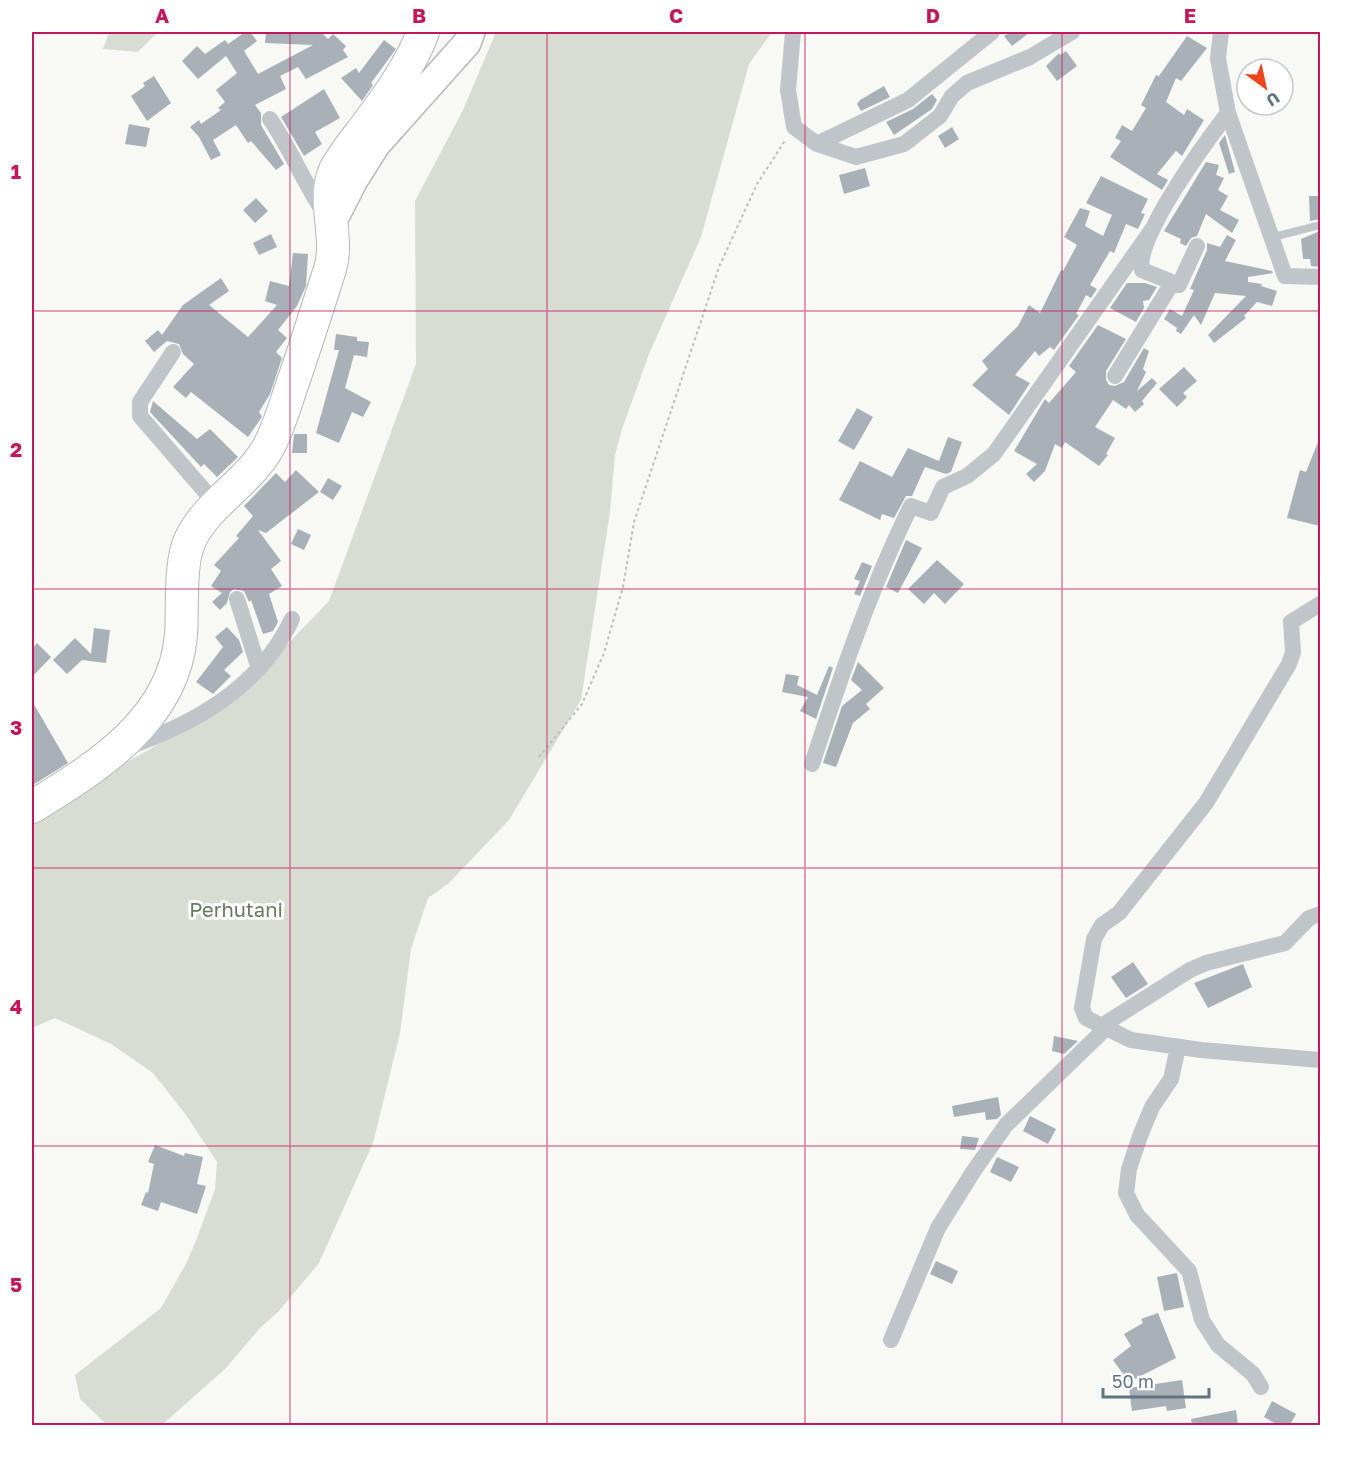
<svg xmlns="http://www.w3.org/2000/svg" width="1352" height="1457" font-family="'Golos Text',sans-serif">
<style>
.green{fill:#d8ddd4}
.building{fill:#a7b1b7}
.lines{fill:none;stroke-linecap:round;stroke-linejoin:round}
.primary-casing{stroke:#b3b9bd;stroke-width:30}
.highway-casing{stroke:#b3b8bb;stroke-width:34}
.path{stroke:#babec0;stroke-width:2;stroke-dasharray:3 3;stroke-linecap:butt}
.lane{stroke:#c0c5c9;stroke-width:8}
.street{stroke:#c0c5c9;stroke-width:16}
.primary{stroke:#fff;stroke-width:27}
.highway{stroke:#fff;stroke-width:32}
.grid{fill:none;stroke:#c2185b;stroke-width:1.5;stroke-opacity:0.55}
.labels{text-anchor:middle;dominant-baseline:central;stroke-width:6;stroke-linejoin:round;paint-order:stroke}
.park-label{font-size:20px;fill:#667961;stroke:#fff}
.neatline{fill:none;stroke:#c2185b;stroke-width:2}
.grid-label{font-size:20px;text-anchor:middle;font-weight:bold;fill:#c2185b}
</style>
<rect width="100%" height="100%" fill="#f8f8f5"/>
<path class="green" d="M109,32H158L138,52L103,49Z
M496,32H772L749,64L701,237L649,354L622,429L615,455L610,512L581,700L509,820L449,883L428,898L411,949L400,1033L373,1143L319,1263L279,1311L260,1328L225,1369L163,1424L107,1425L80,1399L75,1375L161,1308L187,1262L197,1238L215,1189L217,1162L186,1115L153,1073L111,1044L55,1018L32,1028V816L231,703L329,601L416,364L415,201L463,110Z"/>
<path class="building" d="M245,32H250L257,41L244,51L258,74L313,45L265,43L266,32H321L328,39L333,34L346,46L343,50L348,57L306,79L298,67L280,76L286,89L255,105L261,113V125L284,164L276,170L251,141L248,143L236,125L213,140L221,155L211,160L199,137L190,127L199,120L201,124L221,110L218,108L225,102L216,90L237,73L226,56L198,79L182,61L197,46L205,54L225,40L228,44Z
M1011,32H1030L1012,46L1004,36Z
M1187,36L1207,48L1181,81L1176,78L1166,102L1184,115L1187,109L1204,120L1182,156L1176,151L1157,174L1168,180L1162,190L1110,157L1121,141L1115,138L1122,125L1132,131L1146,108L1141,105L1156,75L1159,76Z
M384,40L396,49L371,83L373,85L362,101L341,78L356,68L359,73Z
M1066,51L1077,66L1057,81L1046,66L1059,53L1060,55Z
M154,76L171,103L147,121L131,96L145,86L143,83Z
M884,86L890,97L861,111L857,104L860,100Z
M324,89L340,118L315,132L322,144L304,156L281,117Z
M932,94L937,100L932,109L894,135L886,122L913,109Z
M129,124L150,128L146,147L125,144Z
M952,127L959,139L945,148L938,136Z
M1225,135L1235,172L1229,174L1219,143Z
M1206,162L1219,165L1216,175L1224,178L1218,190L1228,196L1220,210L1239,220L1232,233L1206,214L1197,236L1191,238L1186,246L1180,243L1181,239L1164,231Z
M865,168L870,186L844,194L839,175Z
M1101,176L1148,199L1141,213L1145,214L1138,229L1126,224L1114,253L1110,251L1090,285L1097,289L1091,298L1086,295L1076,314L1079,315L1054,350L1050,347L1039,356L1035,351L1015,375L1030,383L1009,415L972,385L988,369L982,361L1018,326L1029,305L1040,313L1061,270L1063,271L1077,245L1064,237L1080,208L1090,211L1085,226L1103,236L1112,215L1086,203Z
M1309,196H1320V219L1310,221Z
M256,198L268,211L255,223L243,210Z
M1320,231V267L1311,266L1310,259H1303L1301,239Z
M271,234L277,247L259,255L253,243Z
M1227,235L1236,240L1225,261L1272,271L1273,273L1248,277V282L1262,284L1261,286L1277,291L1272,306L1257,302L1244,316L1246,318L1214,343L1208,335L1246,296L1215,293L1201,325L1194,315L1181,334L1176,331L1177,328L1164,319L1170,309L1182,316L1194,290L1190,289L1207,250V243L1220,247Z
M293,253L308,254L306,286L297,306L278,330L287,338L276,352L282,358L270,394L259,412L262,417L248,437L191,392L186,398L173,387L194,364L183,354L179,344L167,341L154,352L145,341L158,330L162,335L183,305L221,278L229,291L209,305L248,337L277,305L265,301L270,281L289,286Z
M1127,283H1145L1157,287L1149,300L1143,301L1144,308L1136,322L1110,308Z
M1098,325L1126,339L1106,371V380L1109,385L1115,386L1124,382L1144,348L1149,351L1143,369L1146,372L1137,391L1152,378L1157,383L1142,401L1144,404L1135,412L1129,405L1126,409L1113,400L1095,427L1115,438L1106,454L1108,455L1099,466L1065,442L1062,448L1055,444L1045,471L1034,482L1026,474L1037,464L1014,451L1045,399L1049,403L1076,372L1069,366Z
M336,334L357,337V341L369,342L367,357L354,355L345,388L371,402L363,417L352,412L339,443L316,433L339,350H334Z
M1184,367L1197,381L1183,393L1187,397L1177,407L1159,389Z
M153,401L197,439L210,429L238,457L217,477L204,464L201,467L150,412Z
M857,408L873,417L854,450L838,441Z
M294,434H307V453H292Z
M948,437L962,442L951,472L946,474L925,467L912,496H906L894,518L882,514L880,520L839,500L860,461L892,477L908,448L939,461Z
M1320,437V526L1287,518L1300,470L1306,472Z
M296,470L319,492L266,533L258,530L281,561L271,569L282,586L269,594L278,622L273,631L263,634L251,600L249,602L244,591L234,589L230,592L227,603L220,610L212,602L222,593L211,586L221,571L214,565L239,538L236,536L253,516L244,506L276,473L285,482Z
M328,478L342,486L333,500L320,492Z
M298,529L311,535L304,550L291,544Z
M906,540L922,548L898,593L886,587Z
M937,560L964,584L945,604L934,593L924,604L908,589Z
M862,562L872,566L860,596L854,594L860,581L854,579Z
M227,627L239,640L243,652L224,670L231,676L213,694L196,682L223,647L215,637Z
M94,628L110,630L106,663L82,660L67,674L53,660L75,638L91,654Z
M37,643L51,657L32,677V649Z
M858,662L884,688L866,704L870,709L853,723L836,767L823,763L842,706L862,690L851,680Z
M829,666L833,668L816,719L800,711L808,697L782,692L786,674L799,676L797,685L817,695Z
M32,701L68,763L33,785L32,782Z
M1133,962L1148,984L1126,998L1111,977Z
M1243,964L1252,987L1208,1008L1194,983Z
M1054,1036L1078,1041L1064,1054L1052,1051Z
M998,1097L1001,1115L997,1119L986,1120L985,1112L954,1117L952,1106Z
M1030,1116L1056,1129L1048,1144L1023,1131Z
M962,1136L979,1138L975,1150L960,1149Z
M155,1145L184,1156L185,1153L203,1157L197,1184L206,1186L197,1214L161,1202L158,1211L141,1205L146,1192L148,1193L154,1164L148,1162Z
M997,1157L1019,1167L1011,1182L990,1172Z
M936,1261L958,1271L952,1284L930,1274Z
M1177,1273L1184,1307L1164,1311L1157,1277Z
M1158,1313L1176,1358L1129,1382L1113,1360L1131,1346L1124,1334L1143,1323L1141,1319Z
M1182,1380L1186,1408L1167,1411L1166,1406L1132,1411L1129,1388Z
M1272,1401L1296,1414L1290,1425H1278L1264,1417Z
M1236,1410L1238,1425H1192L1191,1419Z"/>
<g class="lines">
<g class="primary-casing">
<path id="primary" d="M332,223L354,180L376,145L467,43L471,32"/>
</g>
<g class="highway-casing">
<path id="highway" d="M32,807C97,767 174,720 181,635C183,609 179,564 190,540C208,502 249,483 269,446C278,429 284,409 290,391C304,351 317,310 330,269C340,237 321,201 335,170C344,153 358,137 369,122C389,95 412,63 423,32"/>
</g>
<path class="path" d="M539,757L582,704L604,653L623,587L634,522L719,267L757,184L786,139"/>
<path class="lane" d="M1270,238L1320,225"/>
<path class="street" d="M793,32L788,90L794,127L817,144L856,157L904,144L940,116L952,96L967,83L1030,57L1072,32
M1221,32L1218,58L1228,113L1285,276L1320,277
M270,119C292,151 305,186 327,217
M817,144L908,100L992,32
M1197,246L1179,285L1142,270C1134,239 1208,139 1228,113
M173,352L140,402V416L215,503
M1115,376L1172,283
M237,599L259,669
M1320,604L1291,622L1293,652L1289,664L1206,803L1119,913L1102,925L1094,939L1082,1008L1086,1018L1131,1040L1201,1050L1320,1060
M128,747C196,723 260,687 292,619
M812,764C841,676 870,589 911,506L931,513L943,487L967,476L994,454L1153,228
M1103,1025L1190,970L1206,963L1285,943L1309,918L1320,914
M1178,1047L1171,1079L1152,1107L1140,1136L1129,1169L1126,1193L1137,1215L1189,1271L1202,1320L1218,1345L1253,1374L1261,1387
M891,1340L938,1228L973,1172L1006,1125L1107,1027"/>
<use href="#primary" class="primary"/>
<use href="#highway" class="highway"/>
</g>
<path class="grid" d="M290,32V1426M547,32V1426M805,32V1426M1062,32V1426M32,311H1320M32,589H1320M32,868H1320M32,1146H1320"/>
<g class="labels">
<g class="park-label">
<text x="236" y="909">Perhutani</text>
</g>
</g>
<rect width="1352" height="1457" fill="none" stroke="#ffffff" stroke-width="66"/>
<g transform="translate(1265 87) rotate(147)"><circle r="28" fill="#ffffff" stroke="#c0c8cd" stroke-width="1.5"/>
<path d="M0-4.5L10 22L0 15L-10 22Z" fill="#ec4721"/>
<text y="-9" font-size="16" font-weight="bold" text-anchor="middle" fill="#617581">U</text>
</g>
<path d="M1103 1388v9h106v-9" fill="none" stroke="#617581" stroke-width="3"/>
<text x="1112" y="1388" font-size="18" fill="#617581" stroke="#ffffff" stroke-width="4.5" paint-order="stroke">50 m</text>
<rect x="33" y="33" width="1286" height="1391" class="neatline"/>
<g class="grid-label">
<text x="162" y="23">A</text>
<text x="419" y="23">B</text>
<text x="676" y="23">C</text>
<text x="933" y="23">D</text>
<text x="1190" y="23">E</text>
<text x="16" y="179">1</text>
<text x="16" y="457">2</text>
<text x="16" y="735">3</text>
<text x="16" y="1014">4</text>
<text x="16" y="1292">5</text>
</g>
</svg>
